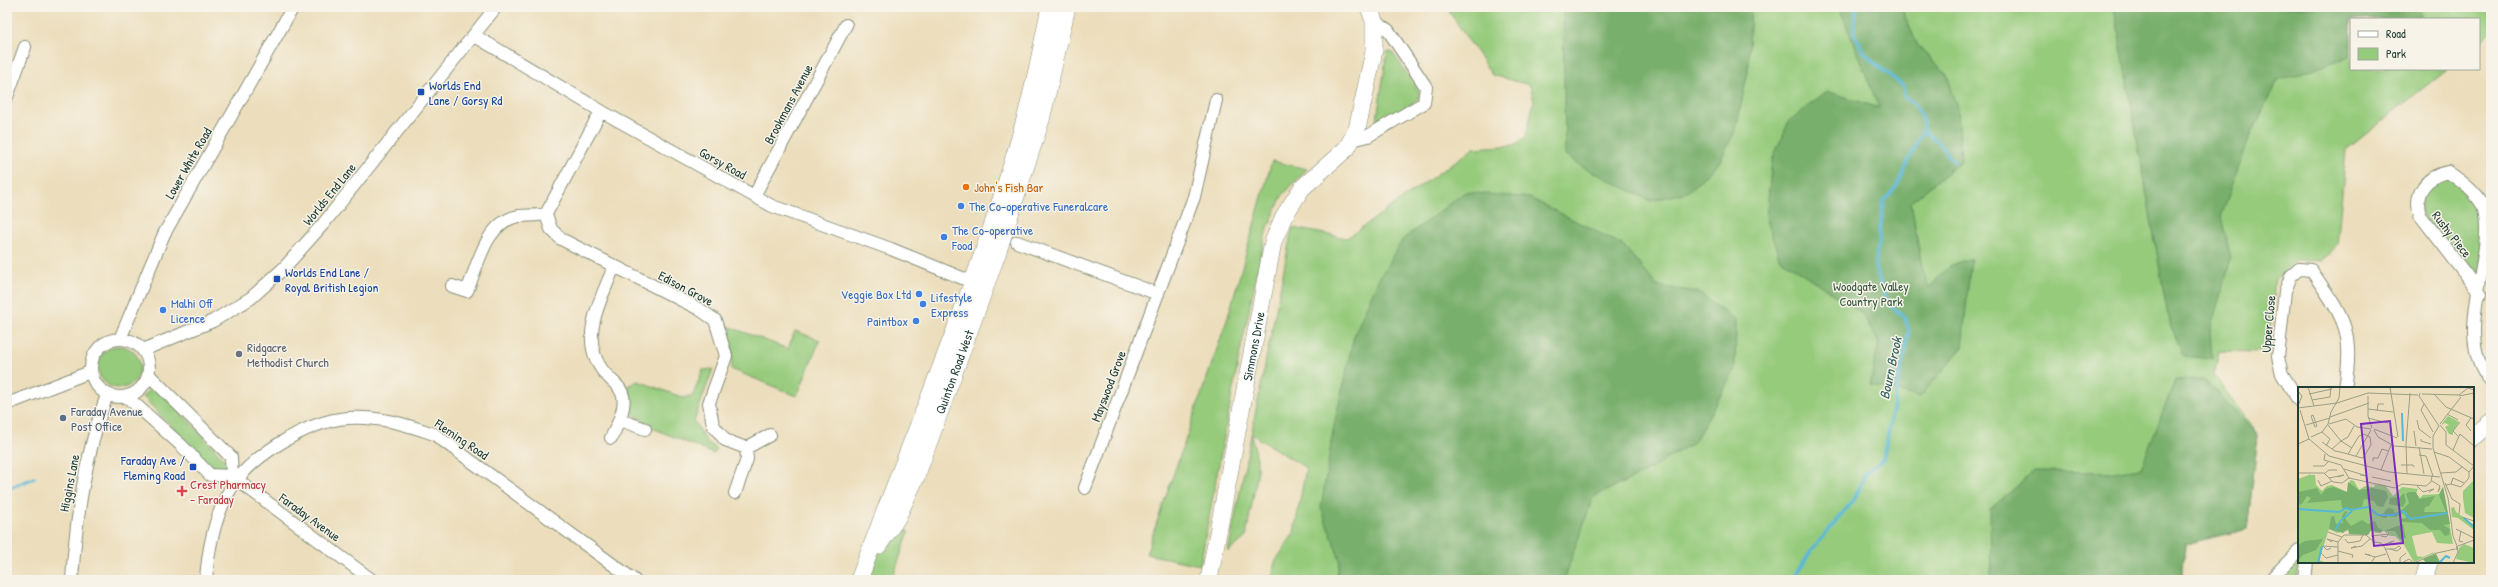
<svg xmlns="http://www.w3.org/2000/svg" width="2498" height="587" font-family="'Patrick Hand',sans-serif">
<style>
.green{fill:#96cb7c;stroke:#5a8458}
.forest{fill:#78af6c;stroke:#4c7650}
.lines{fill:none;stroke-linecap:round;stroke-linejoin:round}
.stream{stroke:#57b7d6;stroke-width:3.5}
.street-casing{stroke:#868e78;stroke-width:14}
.secondary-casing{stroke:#868e78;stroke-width:18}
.street{stroke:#fff;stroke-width:12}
.secondary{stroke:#fff;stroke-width:17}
.transit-dot{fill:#1a4fb4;stroke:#f7f3e8;stroke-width:1.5}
.food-dot{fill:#e8710a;stroke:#f7f3e8;stroke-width:1.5}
.shop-dot{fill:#3f7fe0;stroke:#f7f3e8;stroke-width:1.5}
.worship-dot{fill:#6b7280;stroke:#f7f3e8;stroke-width:1.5}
.service-dot{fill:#5c6f8a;stroke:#f7f3e8;stroke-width:1.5}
.health-dot{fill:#e0444e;stroke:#f7f3e8;stroke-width:1.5}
.labels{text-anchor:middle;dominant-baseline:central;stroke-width:3;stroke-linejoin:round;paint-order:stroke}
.transit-label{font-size:13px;fill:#164399;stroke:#f7f3e8;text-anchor:start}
.street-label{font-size:13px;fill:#1f3d34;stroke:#f7f3e8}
.food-label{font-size:13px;fill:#c56008;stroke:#f7f3e8;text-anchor:start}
.shop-label{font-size:13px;fill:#366cbe;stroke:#f7f3e8;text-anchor:start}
.park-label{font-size:13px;fill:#375942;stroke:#f7f3e8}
.worship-label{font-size:13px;fill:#5b616d;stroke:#f7f3e8;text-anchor:start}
.service-label{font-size:13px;fill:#4e5e75;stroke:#f7f3e8;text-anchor:start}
.health-label{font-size:13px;fill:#be3a42;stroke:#f7f3e8;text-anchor:start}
.water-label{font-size:14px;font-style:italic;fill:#2d5c5c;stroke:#f7f3e8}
.inset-river{fill:none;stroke:#57b7d6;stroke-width:2}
.inset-road{fill:none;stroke:#9a9e86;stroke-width:1}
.view{fill:#7b2cbf;fill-opacity:0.15;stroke:#7b2cbf;stroke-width:2}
.inset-edge{fill:none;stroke:#1f3d34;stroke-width:2}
</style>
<rect width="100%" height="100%" fill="#f7f3e8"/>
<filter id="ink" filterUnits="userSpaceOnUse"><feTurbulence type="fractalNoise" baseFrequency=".025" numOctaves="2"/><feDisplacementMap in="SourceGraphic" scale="8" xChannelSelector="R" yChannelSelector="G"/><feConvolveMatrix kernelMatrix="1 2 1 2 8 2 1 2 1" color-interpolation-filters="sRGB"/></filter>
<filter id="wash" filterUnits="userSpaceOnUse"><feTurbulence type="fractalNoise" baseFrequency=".012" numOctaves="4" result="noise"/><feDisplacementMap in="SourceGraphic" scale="16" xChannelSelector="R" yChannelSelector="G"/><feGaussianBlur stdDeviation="0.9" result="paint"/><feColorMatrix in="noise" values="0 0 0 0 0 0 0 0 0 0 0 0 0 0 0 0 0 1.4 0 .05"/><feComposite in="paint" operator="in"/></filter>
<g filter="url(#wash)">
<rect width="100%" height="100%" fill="#ecdebc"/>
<path class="green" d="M1446,7H2491V33L2479,43V19H2351V69H2447L2346,150L2337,246L2321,261L2296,260L2275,279L2267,352L2219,351L2214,375L2258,435L2247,529L2185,544L2182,580H1271L1275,562L1294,533L1306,468L1251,434L1257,458V476L1246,537L1228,552L1292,228L1347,238L1474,148L1516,145L1526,136L1534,101L1530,85L1492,75Z
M1387,52H1392L1419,91L1418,99L1387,121L1376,125Z
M1272,161L1307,169L1282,196L1266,232L1239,357L1200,565L1146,554L1228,317Z
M2448,174L2481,206V290L2422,215L2420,194Z
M728,326L788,349L795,331L820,340L797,396L731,369L733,352Z
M98 367a21 21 0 1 1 42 0a21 21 0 1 1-42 0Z
M713,369L694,421L705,440L716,449L714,454L650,427L651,424C620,409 638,413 627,386L638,381L684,398L693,395L703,370Z
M154,384L227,462L229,469L215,471L143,397Z
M897,528L908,531V534L892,580H867L883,544Z
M2298,564L2296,580H2277Z"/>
<path class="forest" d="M1563,7H1751L1748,71L1736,129L1719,163L1687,192L1651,201L1581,166L1565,155Z
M1839,7H1901L1917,44L1947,75L1958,107L1961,161L1911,202L1922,268L1929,288L1949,266L1971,258L1962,348L1920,397L1870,385L1879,342L1861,312L1779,258L1766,217L1772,160L1789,121L1827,91L1879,108Z
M2114,7H2421L2422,19H2351V56L2277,81L2251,133L2221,217L2231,259L2210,330L2212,359L2183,356L2169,322Z
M1465,192L1530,198L1623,245L1657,286L1697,292L1736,321L1735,370L1694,442L1644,473L1593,497L1564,580H1336L1340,560L1321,508L1334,425L1354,336L1378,280L1403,239Z
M2203,379L2258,435L2247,529L2185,544L2182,580H1991L1990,509L2035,471L2112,472L2141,468L2175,380Z"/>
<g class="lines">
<path class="stream" d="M1923,130L1935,139L1954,162
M7,489L34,478
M1789,580L1802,566L1811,551L1855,498L1865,474L1883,459L1909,330L1905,319L1887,301L1875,267L1884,201L1898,184L1923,130C1924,115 1918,105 1905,98L1903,86C1886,71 1853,52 1854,25C1854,19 1856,13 1857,7"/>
</g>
</g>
<g filter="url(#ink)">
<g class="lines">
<g class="street-casing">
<path id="street" d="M475,36L601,111L772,206L891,249L972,282
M7,97L25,47
M601,111L546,214L551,229L561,239L699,309L715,320L726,356L709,403L713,425L725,440L746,448L770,435
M1352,140L1368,136L1424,103L1426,87L1388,30L1374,21
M754,196L846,25
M1017,242L1158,294
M452,286L467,291C478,265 486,221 519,216C528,215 537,216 546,214
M2481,294L2420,215C2413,194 2426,176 2448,172C2461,181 2475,191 2483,206C2498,257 2450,335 2491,381
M91 368a29 29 0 1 1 58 0a29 29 0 1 1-58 0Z
M120,339L164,234L293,7
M143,350L213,321L251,298L284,268L324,223L496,7
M149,375L231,457L232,476
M127,397L181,445L210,475L232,476L372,580
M2299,401L2282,374L2278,357L2285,291L2291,276L2299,269L2311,270C2343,317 2355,330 2345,388
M7,404L90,372
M620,420L645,429
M611,438C644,375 603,394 593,349C587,322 605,291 614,266
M1085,488L1194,197L1216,100
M735,493L747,459L746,448
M72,580C76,516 85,455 107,395
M206,580C208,550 213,523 227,495C246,458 307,421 348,418C378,416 405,424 434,434L634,580
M2270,580L2299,551
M2305,580L2307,562"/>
</g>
<g class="secondary-casing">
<g id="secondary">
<path d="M2473,437L2491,422"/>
<path id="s1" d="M878,546L897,518L916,477L997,254L1041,120L1067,7"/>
<path d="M859,580C915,428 981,279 1024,123C1035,85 1042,45 1050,7"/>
<path id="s2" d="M1209,580L1273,242L1284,216L1302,188L1347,148L1357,129L1374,51V21L1369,7"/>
<path d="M2424,580L2429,562"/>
</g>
</g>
<use href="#street" class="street"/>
<use href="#secondary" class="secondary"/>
</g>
</g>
<g class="transit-dot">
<rect x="417" y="88" width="8" height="8" rx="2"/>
<rect x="273" y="275" width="8" height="8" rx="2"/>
<rect x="189" y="463" width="8" height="8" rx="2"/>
</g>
<circle class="food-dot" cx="966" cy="187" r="4"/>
<g class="shop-dot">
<circle cx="961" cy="206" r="4"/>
<circle cx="944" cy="237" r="4"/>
<circle cx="919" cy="294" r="4"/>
<circle cx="923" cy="304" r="4"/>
<circle cx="163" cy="310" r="4"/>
<circle cx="916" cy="321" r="4"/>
</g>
<circle class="worship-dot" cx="239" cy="354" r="4"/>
<circle class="service-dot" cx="63" cy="418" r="4"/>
<path class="health-dot" d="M180 485h4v4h4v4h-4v4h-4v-4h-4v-4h4z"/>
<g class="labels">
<g class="transit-label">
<text x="429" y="85">Worlds End<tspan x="429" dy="15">Lane / Gorsy Rd</tspan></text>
<text x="285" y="272">Worlds End Lane /<tspan x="285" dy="15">Royal British Legion</tspan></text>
<text x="185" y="460" text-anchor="end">Faraday Ave /<tspan x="185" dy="15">Fleming Road</tspan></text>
</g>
<g class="street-label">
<text transform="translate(788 104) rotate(-62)">Brookmans Avenue</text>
<text transform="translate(188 163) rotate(-60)">Lower White Road</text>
<text transform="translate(723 163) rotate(29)">Gorsy Road</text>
<text transform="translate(329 194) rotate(-51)">Worlds End Lane</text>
<text transform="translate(2452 234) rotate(52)">Rushy Piece</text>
<text transform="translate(686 288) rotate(28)">Edison Grove</text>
<text transform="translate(2268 324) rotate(-85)">Upper Close</text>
<text stroke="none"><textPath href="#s2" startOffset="238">Simmons Drive</textPath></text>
<text stroke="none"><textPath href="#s1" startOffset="191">Quinton Road West</textPath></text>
<text transform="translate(1108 386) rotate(-69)">Mayswood Grove</text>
<text transform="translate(462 439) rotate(34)">Fleming Road</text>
<text transform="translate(69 483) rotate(-79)">Higgins Lane</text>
<text transform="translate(310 517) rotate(36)">Faraday Avenue</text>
</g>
<g class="food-label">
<text x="974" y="187">John's Fish Bar</text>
</g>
<g class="shop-label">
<text x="969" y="206">The Co-operative Funeralcare</text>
<text x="952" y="230">The Co-operative<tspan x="952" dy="15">Food</tspan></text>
<text x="911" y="294" text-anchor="end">Veggie Box Ltd</text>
<text x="931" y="297">Lifestyle<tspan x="931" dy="15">Express</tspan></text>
<text x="171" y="303">Malhi Off<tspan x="171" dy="15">Licence</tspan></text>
<text x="908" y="321" text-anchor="end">Paintbox</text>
</g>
<g class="park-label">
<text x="1871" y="286">Woodgate Valley<tspan x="1871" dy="15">Country Park</tspan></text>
</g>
<g class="worship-label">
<text x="247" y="347">Ridgacre<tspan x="247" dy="15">Methodist Church</tspan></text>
</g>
<g class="service-label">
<text x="71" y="411">Faraday Avenue<tspan x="71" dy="15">Post Office</tspan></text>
</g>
<g class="health-label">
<text x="190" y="484">Crest Pharmacy<tspan x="190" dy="15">- Faraday</tspan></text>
</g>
<g class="water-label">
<text transform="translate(1890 368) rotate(-78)">Bourn Brook</text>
</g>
</g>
<g transform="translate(2298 387)">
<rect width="176" height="176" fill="#ecdebc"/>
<path d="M150,29L161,35L155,44V48L151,47L147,40L151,38L147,36L143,38ZM12,86V88H17L18,98L24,104L29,99L34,98L49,105L52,93L56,94L61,103L67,99L76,100L77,98L71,97L87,98L95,109L104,100L120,102L118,106L122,111L125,108L141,107L145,100L155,157L139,156L134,145L114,149L119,169L125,170L134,166L139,165L116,175L106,158L97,149H92L86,144L78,146L73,143L70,148L51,147V143L39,146L31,142L21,173L29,176H0V92L11,88ZM176,93V131L167,126L165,111V104ZM156,120L158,125L176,138V143L160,131L154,130L153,121ZM166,157L176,161V176L158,172L161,161Z" fill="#96cb7c"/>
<path d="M50,95L61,103L74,101L88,104L90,110L85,120L79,119L76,114L66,112L64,120L52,123L44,121L43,113L9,116L13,111L9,109L4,117L0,118V105L19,101L23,108L28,102L35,100L49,105ZM145,100L152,137L145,138L152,142L151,148L147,149L142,143H132L124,136L104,135L102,132L108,131L106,126L97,130L89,129V131L82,130L90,121L95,122L97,126L105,122L111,116L108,107L111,105H118L121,112L137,109L131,119L127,120L126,125H148L141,108ZM106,106L108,114L105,120L91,117L92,111L102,110ZM47,124L50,125L47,128L48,133L53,139L64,133L70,137L77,134L80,141L85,143L82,146L73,143L70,148L51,147L50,142L45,146L31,142L33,130L36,129L38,137L45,136L44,129ZM105,137L108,151L102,152L97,144H86ZM25,152L18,163L5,168L0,174V158L7,154ZM138,167L142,175L128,176L125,172Z" fill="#78af6c"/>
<path class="inset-river" d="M104,26L105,54M0,122L41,125L48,121L53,123L70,120L80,128H96L105,124L112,132L150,126M166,131L176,140M45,132L54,124M37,143L44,132M20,176L24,159M141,176L148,169L152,171"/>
<path class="inset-road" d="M10,0L16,19M92,0L100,50M0,4L4,9L0,19M122,6L121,9L141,39M11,7L34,2M124,7L161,8L170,1L176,3M136,7L148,20L176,32M70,9V29L74,41M161,9L176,6M14,13L32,10L33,0M126,17L123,23L135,45M0,21L39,16L70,6L120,8M70,22L95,25M2,23L11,52L31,69L91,85L142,90M79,24L80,17H86M149,27L160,33M15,28L19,39L17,40L13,29ZM32,30L71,16M70,31L90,36M119,33L121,42L133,51M31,37L48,32L59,40L73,42M142,37L163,10M8,38L32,31M30,38L43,54L50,50L56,39M142,38L148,45V58L176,79M141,39L135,49V61L150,111L155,149L159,159M76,42L99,51M76,43L80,50L96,59L134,62M116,44L118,59M173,44L168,38L173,31M24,45L32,52L28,59M160,49L155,44L162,35M13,50L24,45L30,37L33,25L41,11L42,0M123,52V54L133,57M24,55L37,64L42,65L50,67L60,70L65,71L73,58L72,50L66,47L61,49L50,67M0,57L11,52M121,60L126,87M34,62L43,54L54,61M155,63L162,47L176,59M136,65L151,70L171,85M27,67L26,73L43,78L51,91M121,68L128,69L135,89M58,69L73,43M75,74V71H80L84,62L90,64M103,78H115L116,80M15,79H26L30,75M46,82L69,89L62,88M83,83L93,58M0,86H26L35,95L44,96L51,91M27,86L31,83H39M109,86L108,57L112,6M143,86L158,85L164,80M74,90L93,94M31,91L46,88L40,90M51,91L97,101L104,97L128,99L133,95L134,89M20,93L23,99L34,94M134,94L142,99L140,105L142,101M147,96L154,112L162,117L161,127M153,97L155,91L166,96M148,98L153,97L163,100L171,91V85L176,79M119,99L125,105L136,102L131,105M164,130L176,134M158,142L176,151M163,144L161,154L165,155M30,145L44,150M46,148H68L76,155L83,156L87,161L93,176M73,149L91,147L88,150L83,149M47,152L50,156L62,154L65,148M34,155L29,152L40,155M85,158L96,154L90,156M58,159L53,161L64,159L72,152M160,159L176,153M33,161L29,163L25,159L40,160M88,162H97L101,159L103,161L99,164L92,162M40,164L55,168L54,171M23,166L28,171L40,168M72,168L67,167L77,170M40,176V155L46,148M73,176L77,170L88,167M93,176H104L111,172L116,176M102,176V171L108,166M116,176L139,166L157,162M155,176L160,165L159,159L158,163M156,176H170"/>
<path class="view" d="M92,34L105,156L76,159L63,37Z"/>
<rect width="176" height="176" class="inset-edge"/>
</g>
<rect width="2498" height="587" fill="none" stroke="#f7f3e8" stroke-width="24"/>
<rect x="2350" y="18" width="130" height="52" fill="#f7f3e8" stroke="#a1aaa0"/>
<rect x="2358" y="31" width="20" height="6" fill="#ffffff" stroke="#a1aaa0"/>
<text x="2386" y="38" font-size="12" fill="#1f3d34">Road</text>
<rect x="2358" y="48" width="20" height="12" fill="#96cb7c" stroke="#a1aaa0"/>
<text x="2386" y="58" font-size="12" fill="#1f3d34">Park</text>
</svg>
